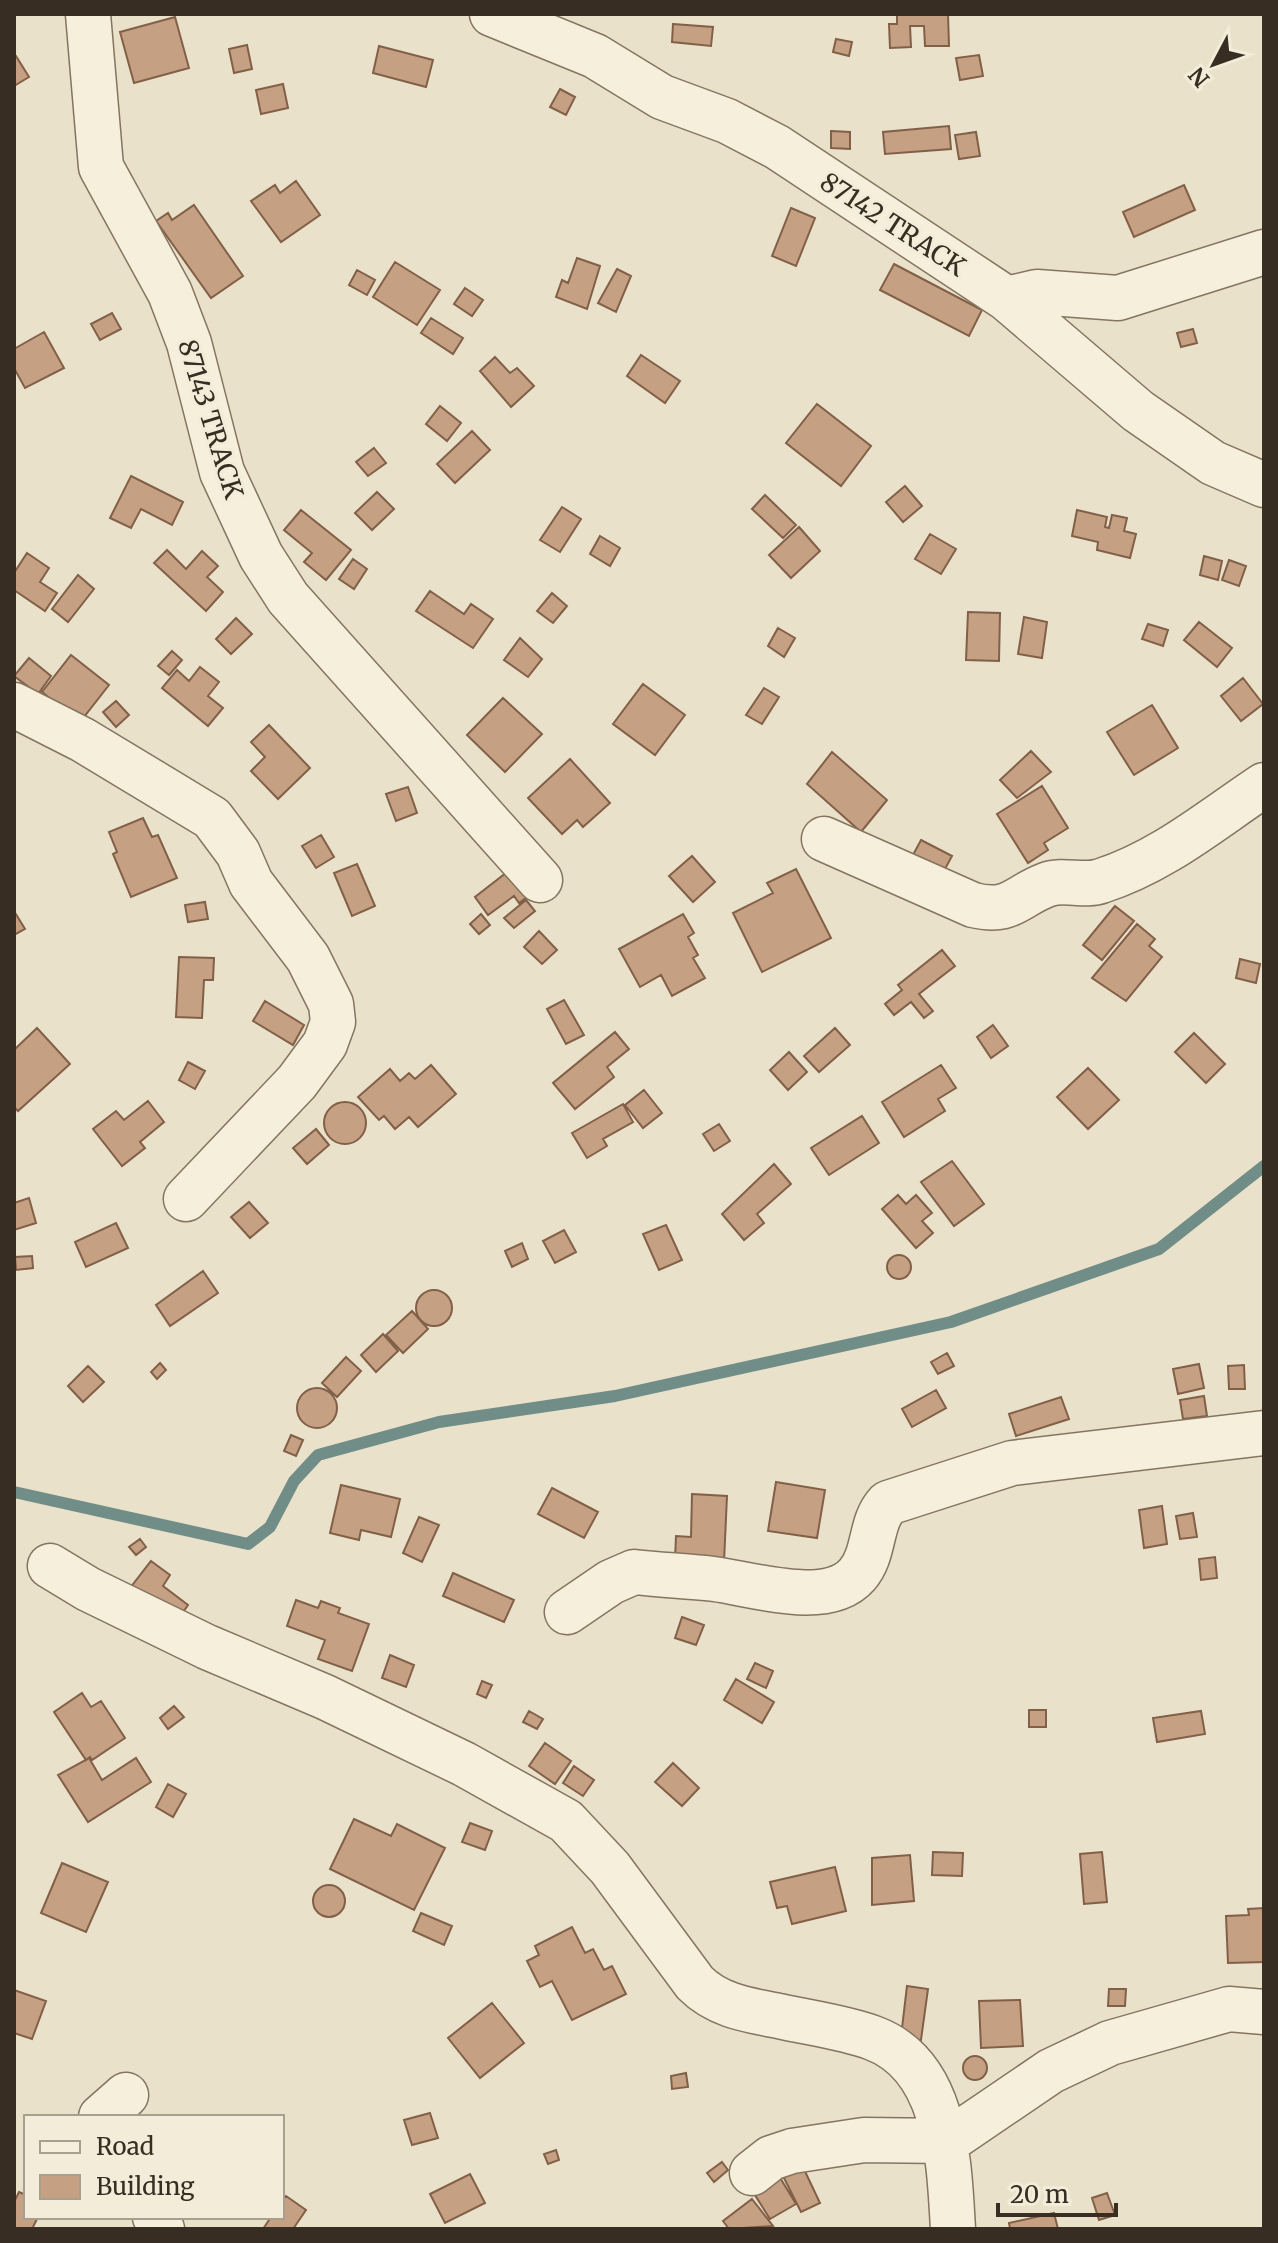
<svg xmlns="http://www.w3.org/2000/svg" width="1278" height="2243" font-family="Merriweather,serif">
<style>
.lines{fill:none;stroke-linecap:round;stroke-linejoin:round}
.stream{stroke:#718d87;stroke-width:12}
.building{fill:#c5a083;stroke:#826048;stroke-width:2}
.minor-casing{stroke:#857560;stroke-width:47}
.minor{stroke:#f6efdc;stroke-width:44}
.labels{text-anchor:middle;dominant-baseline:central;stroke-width:6;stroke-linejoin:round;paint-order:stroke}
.street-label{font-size:26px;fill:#372d22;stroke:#f3ecd8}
</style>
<rect width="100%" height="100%" fill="#eae1ca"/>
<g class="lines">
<path class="stream" d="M14,1492L248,1544L270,1527L294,1481L318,1455L439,1422L615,1396L951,1322L1159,1249L1264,1166"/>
</g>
<path class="building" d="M897,14H948L949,46H925L924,26H910L911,47L890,48L889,24H897Z
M175,17L189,68L134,83L120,32Z
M673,24L713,27L711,46L672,42Z
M836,39L852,42L849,56L833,52Z
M247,45L252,69L234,73L229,49Z
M379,46L433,60L426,87L373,73Z
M979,55L983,76L960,80L956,58Z
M16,56L29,77L14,86V57Z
M283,84L288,108L261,114L256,90Z
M560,89L575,97L566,115L550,107Z
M949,126L951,149L885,154L883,132Z
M831,131L850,132V149L831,148Z
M976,132L980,156L959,159L955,135Z
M296,181L320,215L281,242L251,201L275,185L280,193Z
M1184,185L1195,210L1134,237L1123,212Z
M194,205L243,276L211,298L156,221L168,213L172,220Z
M791,208L815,218L796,266L772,256Z
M577,258L600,266L587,309L556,297L562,280L568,283Z
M395,262L440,290L417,325L373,297Z
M894,264L982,310L969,336L880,290Z
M617,269L631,276L616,312L598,303Z
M357,270L375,280L367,295L349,285Z
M465,288L483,300L472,316L454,304Z
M112,313L121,329L100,340L91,324Z
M431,318L463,338L453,354L421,333Z
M1193,329L1197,343L1181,347L1177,333Z
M44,332L64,368L25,388L14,368V349Z
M641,355L680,381L665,403L627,376Z
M495,357L510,373L517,368L534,386L511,407L480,371Z
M817,404L871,446L841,486L786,443Z
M440,406L461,423L447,441L426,424Z
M472,431L490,450L455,483L437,464Z
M374,448L386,463L368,476L356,462Z
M131,476L183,502L172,525L141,509L131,528L110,518Z
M905,486L922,506L903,522L886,502Z
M377,492L394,509L372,530L355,513Z
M765,495L796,525L783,538L752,509Z
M562,507L581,519L560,552L540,540Z
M301,510L351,550L326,580L304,562L312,553L284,530Z
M1077,510L1107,517L1105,527L1109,528L1112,515L1127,518L1124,531L1136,534L1130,558L1097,550L1098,542L1072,536Z
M799,527L820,551L791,578L769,555Z
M930,534L956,549L941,574L915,559Z
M600,536L620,548L610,566L590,554Z
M167,550L186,569L202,551L218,566L207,577L223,592L206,611L154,563Z
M27,553L49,568L40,582L57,593L45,611L14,590V573Z
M1204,556L1222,561L1218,580L1200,575Z
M353,559L367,569L354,589L339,579Z
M1229,560L1246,566L1239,586L1222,580Z
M78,575L94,589L68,622L52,609Z
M430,591L464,614L471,604L493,619L473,648L416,611Z
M552,593L567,606L553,623L537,611Z
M968,612L1000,613L999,661L966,660Z
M1024,617L1047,622L1042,658L1018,654Z
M236,618L252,634L231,654L216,639Z
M1199,622L1232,648L1217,667L1184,640Z
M1148,624L1168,630L1163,646L1142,639Z
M778,628L795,638L784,657L768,646Z
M520,638L542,659L528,677L504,660Z
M172,651L182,660L169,675L158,666Z
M71,655L109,685L80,722L42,692Z
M29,658L51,676L38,694L14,676Z
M200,667L219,682L208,696L223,708L208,726L162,688L177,670L189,681Z
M1243,678L1263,704L1241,721L1221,696Z
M643,684L685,715L655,755L613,724Z
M764,688L779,697L762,724L746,715Z
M503,698L542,734L505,772L467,735Z
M116,701L129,715L116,727L103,712Z
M1152,705L1178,748L1134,775L1107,732Z
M269,725L310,768L278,799L251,771L265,757L251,742Z
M1031,751L1051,772L1017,798L1000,780Z
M832,752L887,800L861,832L807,784Z
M570,759L610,803L583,827L577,820L562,834L528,798Z
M1042,786L1068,828L1044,843L1048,850L1028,863L997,814Z
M408,787L417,813L396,821L386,794Z
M143,818L152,837L158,835L177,878L131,897L113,854L117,852L109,832Z
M321,835L334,857L316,868L302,846Z
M921,840L952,856L938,882L907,866Z
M692,856L715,882L693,902L669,876Z
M357,864L375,906L352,916L334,873Z
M516,865L535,891L519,903L514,896L488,915L475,897Z
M796,869L831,938L762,972L733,913L773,893L767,883Z
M526,900L535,911L514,928L504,918Z
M205,902L208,919L188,922L185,905Z
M1115,906L1134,921L1102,960L1083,945Z
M14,911L25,929L14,935Z
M481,914L490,925L479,934L470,924Z
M683,914L694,933L688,937L698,955L693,958L705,978L672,996L661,975L640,987L619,949Z
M1137,924L1155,939L1149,946L1162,957L1126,1001L1092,978Z
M539,931L557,950L542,964L524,947Z
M942,950L955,966L919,994L933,1011L924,1018L911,1002L894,1015L885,1004L902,990L898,985Z
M179,957L214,958L213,980H204L202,1018L176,1017Z
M1240,959L1260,964L1256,983L1236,978Z
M564,1000L584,1035L566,1044L547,1009Z
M265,1001L304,1025L293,1045L253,1021Z
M993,1025L1008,1046L991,1058L977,1037Z
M37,1028L70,1064L18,1111L14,1107V1050Z
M835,1028L850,1045L819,1072L804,1056Z
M615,1032L629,1049L607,1067L614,1077L575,1109L553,1083Z
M1194,1033L1225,1064L1206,1083L1175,1052Z
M789,1052L807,1072L788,1090L770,1070Z
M188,1062L205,1071L195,1089L179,1080Z
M431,1065L456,1094L418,1127L409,1117L395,1129L384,1116L379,1120L358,1097L390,1069L400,1081L409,1073L415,1079Z
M941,1065L956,1088L938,1099L945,1111L904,1137L882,1102Z
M1088,1068L1119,1100L1088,1129L1057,1097Z
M644,1090L662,1113L643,1128L625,1105Z
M148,1101L164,1122L140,1142L145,1148L122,1166L93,1129L116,1111L124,1120Z
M324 1123a21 21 0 1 1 42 0a21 21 0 1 1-42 0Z
M623,1104L633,1122L603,1139L607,1146L587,1158L572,1133Z
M862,1116L879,1143L829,1175L811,1148Z
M719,1124L730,1141L714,1151L703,1134Z
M316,1129L329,1145L307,1164L293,1148Z
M952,1161L984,1204L954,1226L921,1182Z
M774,1164L791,1184L757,1214L764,1223L744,1240L722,1214Z
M898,1195L906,1204L916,1195L932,1213L922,1221L933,1233L916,1248L882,1209Z
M29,1198L36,1223L14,1230V1203Z
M249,1202L268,1223L250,1238L231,1217Z
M116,1223L128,1248L86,1267L75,1242Z
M666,1225L682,1260L659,1270L643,1234Z
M564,1230L576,1252L555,1263L543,1241Z
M522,1243L528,1259L512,1267L505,1251Z
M887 1267a12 12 0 1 1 24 0a12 12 0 1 1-24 0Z
M32,1256L33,1268L16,1270L15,1257Z
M203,1271L218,1293L170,1326L156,1305Z
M416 1308a18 18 0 1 1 36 0a18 18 0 1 1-36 0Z
M412,1311L428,1329L403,1353L386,1335Z
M383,1334L398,1351L376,1372L361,1355Z
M947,1353L954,1366L938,1374L931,1362Z
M346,1357L361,1371L337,1397L322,1383Z
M160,1363L166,1370L157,1379L151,1372Z
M1199,1364L1204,1388L1178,1394L1173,1369Z
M1244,1365L1245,1389H1229L1228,1366Z
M88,1366L104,1382L83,1402L68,1386Z
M297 1408a20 20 0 1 1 40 0a20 20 0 1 1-40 0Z
M936,1390L946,1408L912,1427L902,1409Z
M1204,1396L1207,1416L1183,1419L1180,1400Z
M1061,1397L1069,1419L1016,1436L1009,1414Z
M291,1435L303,1440L296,1456L284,1451Z
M776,1482L825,1490L817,1538L768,1531Z
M341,1485L400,1499L391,1537L361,1530L359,1540L330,1533Z
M552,1488L598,1512L584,1538L538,1514Z
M692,1494L727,1496L724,1562L675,1560L676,1536L691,1537Z
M1162,1506L1167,1544L1144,1548L1139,1510Z
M1193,1513L1197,1537L1180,1539L1176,1516Z
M419,1517L439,1525L422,1562L403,1553Z
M140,1539L146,1547L136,1555L129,1547Z
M1215,1557L1217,1578L1201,1580L1199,1559Z
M151,1561L170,1575L163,1586L188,1605L177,1621L127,1592Z
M453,1573L514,1600L504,1622L443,1596Z
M296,1600L318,1608L321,1601L340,1608L338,1613L369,1624L352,1671L318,1659L325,1640L287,1626Z
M682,1617L704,1625L696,1645L675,1638Z
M390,1655L414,1665L406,1687L382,1678Z
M755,1663L773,1671L766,1688L747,1679Z
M736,1679L774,1702L762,1723L724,1700Z
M482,1681L492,1685L486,1698L477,1694Z
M82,1693L91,1707L101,1701L125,1738L92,1760L90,1757L86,1760L54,1712Z
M174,1706L184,1717L168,1729L160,1718Z
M1029,1710H1046V1727H1029Z
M529,1711L543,1719L537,1729L523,1722Z
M1201,1711L1205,1734L1157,1742L1153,1718Z
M545,1743L571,1761L555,1784L529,1766Z
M89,1758L102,1780L136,1758L151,1782L88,1822L58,1775Z
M673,1763L699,1788L682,1806L655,1782Z
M574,1766L594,1780L583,1796L563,1783Z
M168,1784L186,1794L173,1817L156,1807Z
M354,1819L391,1836L397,1824L445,1848L414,1910L330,1869Z
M470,1823L492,1831L485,1850L462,1842Z
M933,1852L963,1853L962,1876L932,1875Z
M1102,1852L1107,1902L1084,1904L1080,1854Z
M910,1855L914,1901L872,1905V1858Z
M62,1863L108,1882L86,1932L41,1913Z
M835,1867L846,1911L792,1924L787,1906L777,1908L770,1882Z
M313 1901a16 16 0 1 1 32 0a16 16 0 1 1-32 0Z
M1264,1908V1962L1228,1963L1226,1916L1249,1915L1248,1909Z
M421,1913L452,1926L444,1945L413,1931Z
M572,1927L585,1953L593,1949L604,1970L612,1966L626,1994L572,2020L552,1981L540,1987L527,1961L539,1955L535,1946Z
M907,1986L928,1989L920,2047L900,2045Z
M1109,1989H1126L1125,2006H1108Z
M14,1990L46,2001L32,2039L14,2033Z
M1020,2000L1023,2046L981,2048L979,2001Z
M492,2003L524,2043L480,2078L448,2038Z
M963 2068a12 12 0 1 1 24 0a12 12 0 1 1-24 0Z
M686,2073L688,2087L672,2089L671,2076Z
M430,2113L438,2138L412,2145L404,2120Z
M556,2150L559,2160L548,2164L544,2154Z
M722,2162L728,2170L714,2182L707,2173Z
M802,2165L820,2203L801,2212L782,2174Z
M470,2174L485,2203L445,2223L430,2194Z
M779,2176L796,2204L770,2219L753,2192Z
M19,2192L26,2195V2217H38L32,2229H14V2202Z
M1107,2193L1115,2215L1099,2220L1092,2198Z
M286,2196L306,2210L293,2229H263L271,2217H282V2201Z
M752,2199L773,2226L729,2229L723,2221Z
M1054,2213L1058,2229H1010L1009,2223Z"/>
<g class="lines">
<g class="minor-casing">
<path id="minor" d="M88,14L101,167L170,293L189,343L222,472L261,556L288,598L540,880
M492,14L595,56L662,97L727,121L777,147L1007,299L1138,411L1213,463L1264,485
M1007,299L1037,292L1118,298L1264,252
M14,705L83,740L212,818L238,853L251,883L308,958L331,1004L333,1022L325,1044L297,1082L186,1199
M824,839L973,905C1011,914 1015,897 1046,885C1063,878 1084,887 1101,881C1163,861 1211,820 1264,785
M50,1566L88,1589L207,1647L325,1697L464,1764L566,1821L610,1868L695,1983C718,2006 748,2010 779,2016C810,2023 843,2027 873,2038C948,2066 949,2164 953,2229
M567,1612L611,1582L634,1572C660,1575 687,1576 714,1579C753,1584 827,1609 857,1575C876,1553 869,1523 888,1503L1012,1463L1264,1433
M101,2117L126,2095
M752,2173L771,2158L792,2151L864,2140L948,2141L1051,2071L1110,2043L1229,2009L1264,2012
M155,2217L162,2229"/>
</g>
<use href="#minor" class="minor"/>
</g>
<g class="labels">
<g class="street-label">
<text transform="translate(893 224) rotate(33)">87142 TRACK</text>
<text transform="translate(211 419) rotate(73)">87143 TRACK</text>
</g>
</g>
<rect width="1278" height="2243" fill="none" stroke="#372d22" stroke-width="32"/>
<rect x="24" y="2115" width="260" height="104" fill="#f3ecd8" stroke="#a8a08f" stroke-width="2"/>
<rect x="40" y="2141" width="40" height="12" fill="#f6efdc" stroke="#a8a08f" stroke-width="2"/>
<text x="96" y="2155" font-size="24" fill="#372d22">Road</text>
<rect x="40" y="2175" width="40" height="24" fill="#c5a083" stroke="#a8a08f" stroke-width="2"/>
<text x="96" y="2195" font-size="24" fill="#372d22">Building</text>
<g transform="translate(1214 64) rotate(229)" stroke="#f3ecd8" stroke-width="6" paint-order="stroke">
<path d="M0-6L14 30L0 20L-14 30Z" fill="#372d22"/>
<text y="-12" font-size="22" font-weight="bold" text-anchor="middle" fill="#372d22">N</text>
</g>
<path d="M998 2203v12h118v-12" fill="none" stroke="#372d22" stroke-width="4"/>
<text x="1010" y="2203" font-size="24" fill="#372d22" stroke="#f3ecd8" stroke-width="6" paint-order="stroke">20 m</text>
</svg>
